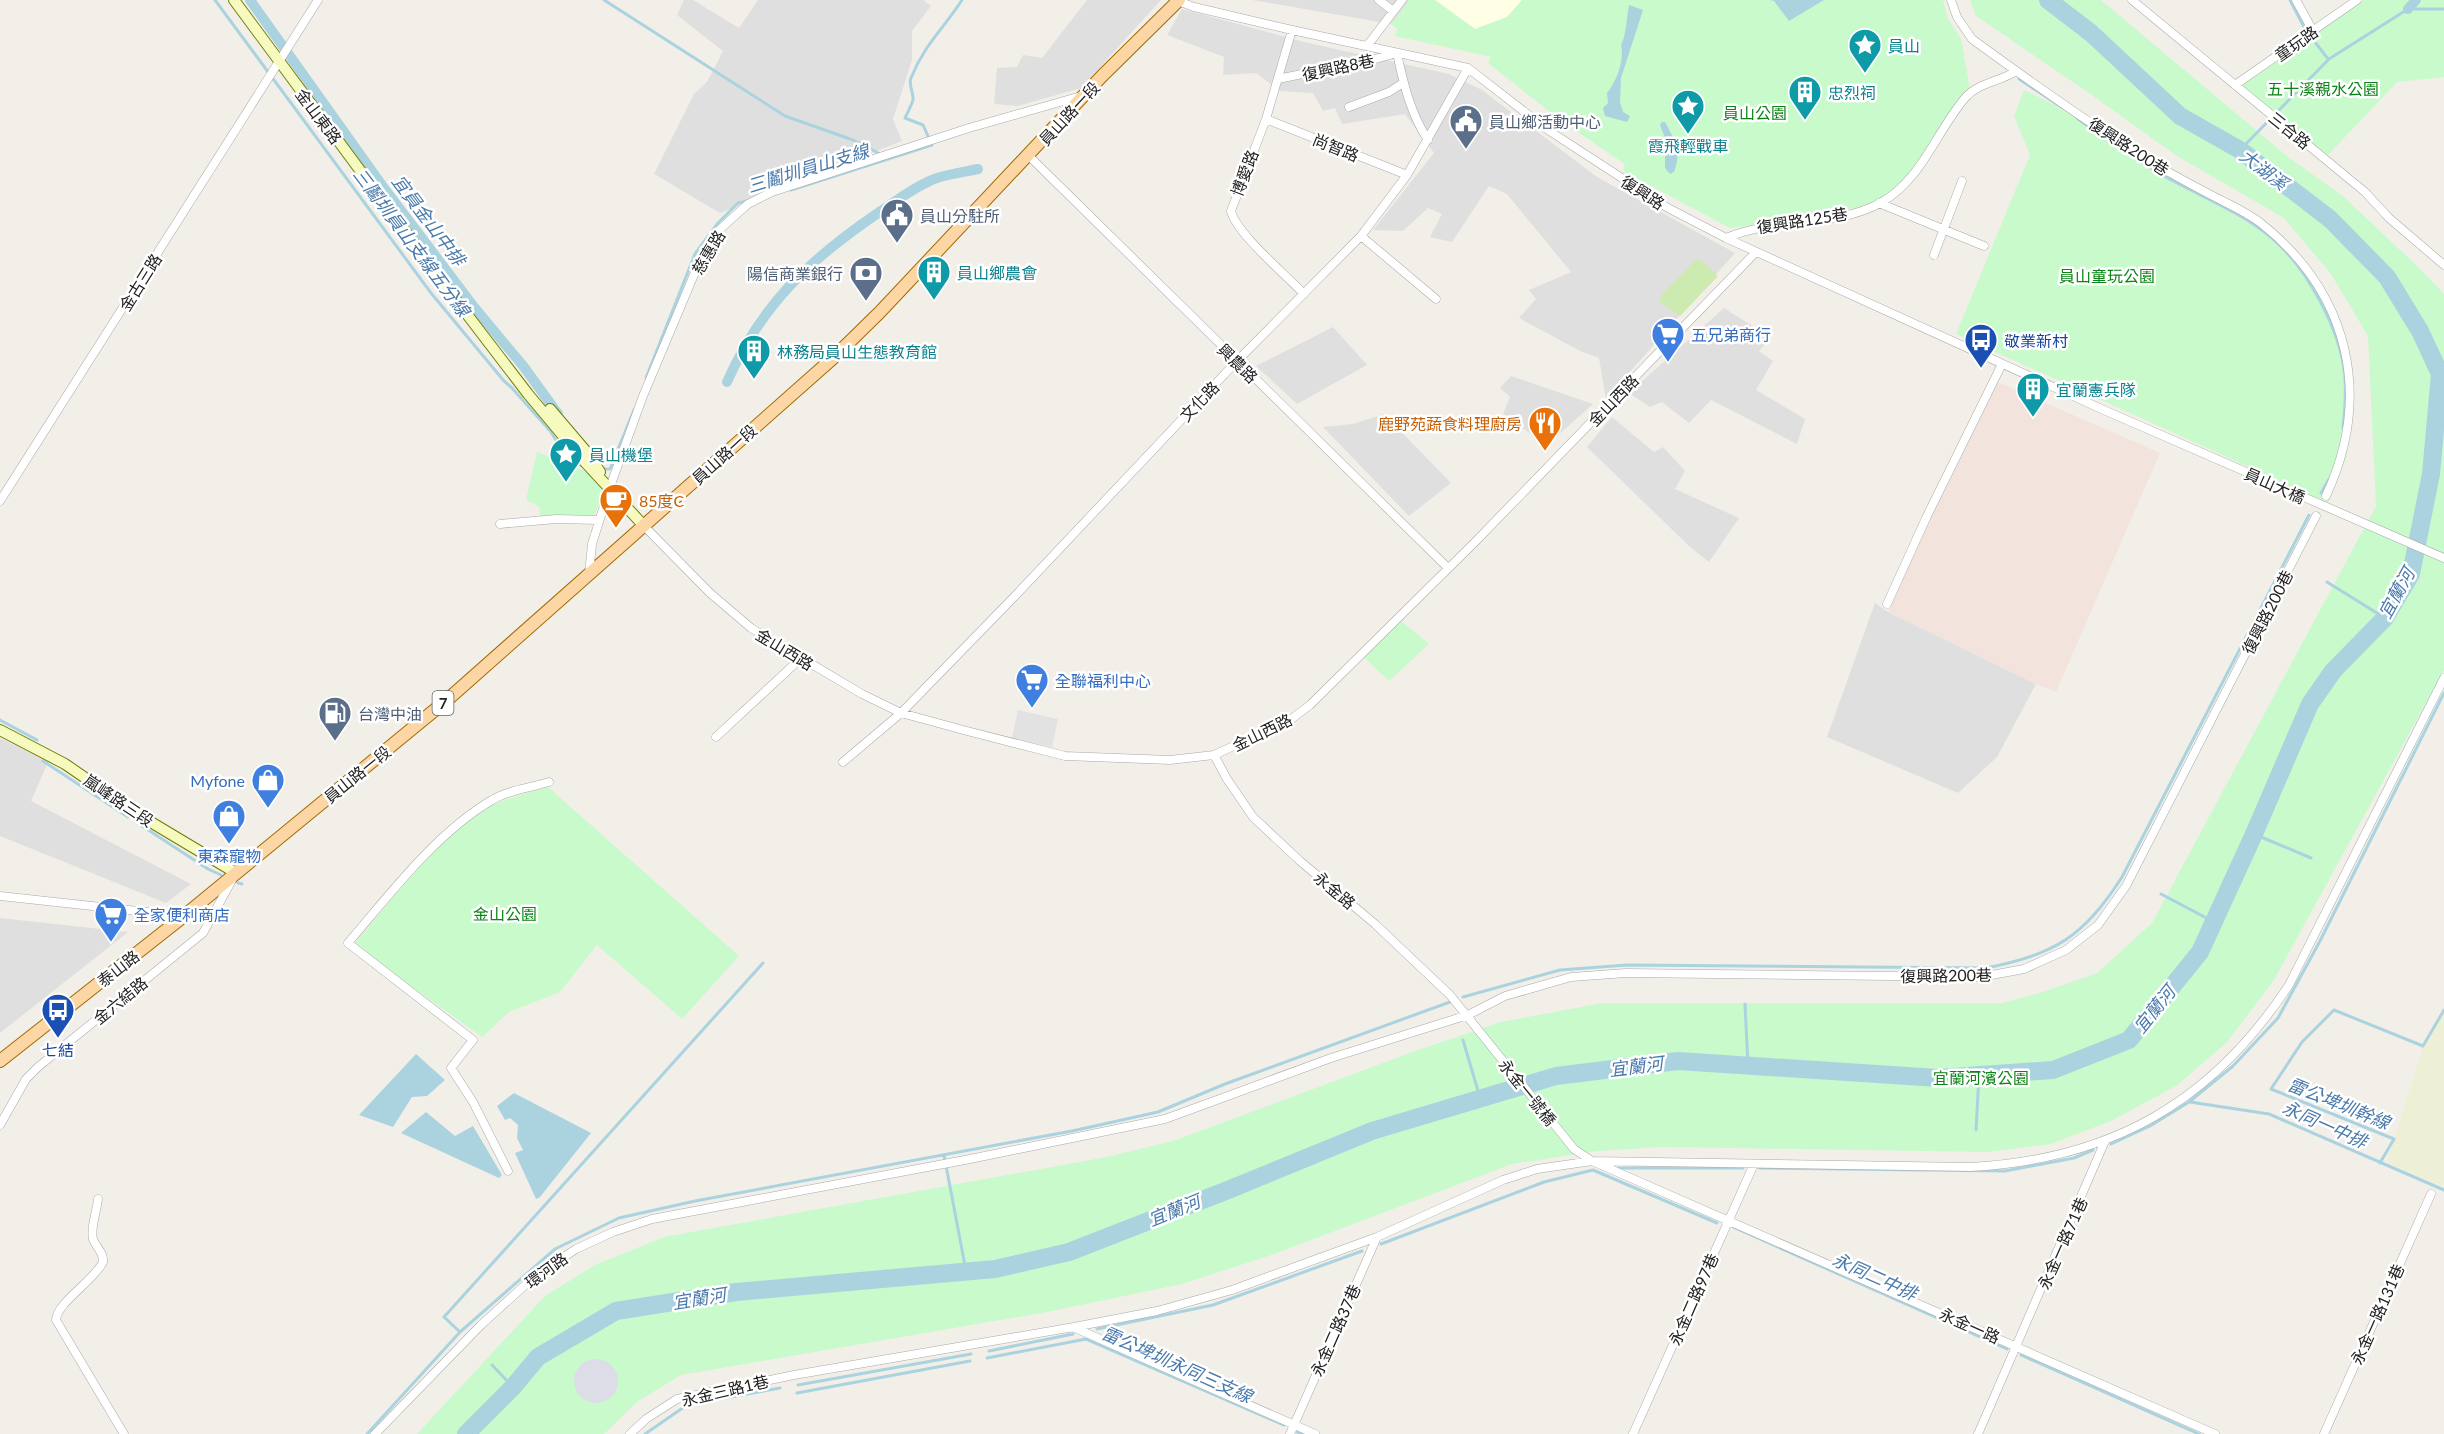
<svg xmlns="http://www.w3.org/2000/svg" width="2444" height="1434" font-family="Lato,'Noto Sans TC',sans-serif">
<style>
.residential{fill:#e0dfdf}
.education{fill:#ffffe5}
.military{fill:#f3e3dd}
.farmland{fill:#eef0d5}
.grass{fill:#cdebb0}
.park{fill:#c8facc}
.parking{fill:#e2e2e2}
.plaza{fill:#dddde8}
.water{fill:#aad3df}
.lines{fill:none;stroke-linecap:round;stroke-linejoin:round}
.stream{stroke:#aad3df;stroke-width:3}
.canal{stroke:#aad3df;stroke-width:10}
.river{stroke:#aad3df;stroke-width:18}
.street-casing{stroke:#a9a9a9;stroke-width:9}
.secondary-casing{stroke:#707d05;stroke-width:12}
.primary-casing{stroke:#a06b00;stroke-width:14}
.street{stroke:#fff;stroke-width:8}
.secondary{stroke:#f7fabf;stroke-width:10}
.primary{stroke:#fcd6a4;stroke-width:12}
.labels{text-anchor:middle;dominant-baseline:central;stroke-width:5;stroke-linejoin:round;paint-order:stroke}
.shield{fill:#fff;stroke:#646464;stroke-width:1.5}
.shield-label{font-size:15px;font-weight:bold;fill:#222}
.street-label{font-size:16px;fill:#222;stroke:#fff}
.culture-label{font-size:16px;fill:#0d838f;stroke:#fff;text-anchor:start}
.park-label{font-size:16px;fill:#0c8416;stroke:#fff}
.service-label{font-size:16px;fill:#4e5e75;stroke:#fff;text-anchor:start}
.shop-label{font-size:16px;fill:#366cbe;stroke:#fff;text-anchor:start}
.transit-label{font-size:16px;fill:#164399;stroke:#fff;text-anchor:start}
.food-label{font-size:16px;fill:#c56008;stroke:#fff;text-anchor:end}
.water-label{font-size:18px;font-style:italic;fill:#4a7aab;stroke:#fff}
</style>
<rect width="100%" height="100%" fill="#f2efe9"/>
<path class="residential" d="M684,0H693L739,28L758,0H923L931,6L912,31V60L893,119L902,141L720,213L654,174L694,94L707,82L723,51L677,15Z
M1087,0H1161L1081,88L1018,106L994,104L997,68L1017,67L1023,55L1042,58Z
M1252,0H1410L1391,24Z
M1182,9L1304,42L1449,74L1482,90L1597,177L1735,253L1606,399L1599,358L1580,351L1519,318L1536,299L1529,290L1571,272L1507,194L1489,186L1452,242L1430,237L1442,214L1428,208L1403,231L1373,230L1434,153L1405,114L1342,124L1335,108L1323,111L1313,93L1280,91L1256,73L1223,75L1224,57L1167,35Z
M1724,308L1771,338L1759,351L1773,361L1756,390L1805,419L1797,444L1711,400L1689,423L1662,402L1650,407L1629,393Z
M1333,327L1367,365L1297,404L1256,366Z
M1511,376L1593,404L1547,445L1503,414L1510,397L1500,388Z
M1384,414L1451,483L1409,516L1323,427L1353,424Z
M1612,417L1654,452L1663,447L1685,471L1675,489L1739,518L1709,562L1690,547L1587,447Z
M1875,603L1888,612L2036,684L1997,757L1958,793L1827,737Z
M0,738L48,762L31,801L191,884L166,903L0,836Z
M0,918L128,932L0,1033Z"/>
<path class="education" d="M1435,0H1522L1507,17L1475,29Z"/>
<path class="military" d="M1993,380L2160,453L2056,692L2036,684L1888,612Z"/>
<path class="farmland" d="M2444,1010V1187L2387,1162L2423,1046Z"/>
<path class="grass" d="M1700,259L1718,276L1680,316L1661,303L1659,298L1695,260Z"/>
<path class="park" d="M1410,0H1435L1475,29L1507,17L1522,0H1943L1948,19L1961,39L1970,89L1906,178L1893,190L1876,201L1835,214L1730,228L1623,171L1625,164L1564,123L1488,63L1491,57L1395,36L1397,29L1391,24Z
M1970,0H2101L2288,157L2343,196L2419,268L2444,294V670L2274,980L2227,1042L2176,1086L2111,1121L2051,1144L1988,1152L1662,1147L1597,1151L1512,1164L1274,1254L1182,1284L1042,1313L681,1375L637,1402L604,1434H417L545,1296L595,1265L664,1237L1107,1157L1176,1140L1415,1051L1501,1022L1602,1003H2002L2043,992L2097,973L2152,923L2376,506L2368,336L2331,274L2284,218L2177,156L2089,93L1976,16Z
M2364,0H2444V77L2397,82L2328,155L2236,85Z
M2024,90L2053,104L2266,234L2298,265L2325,300L2346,356L2350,425L2347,456L2328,503L1956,334L2030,155L2014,116Z
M537,452C561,462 588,467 605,488L595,514L583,517L541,518L539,507L526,500Z
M1400,620L1429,644L1389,681L1364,657Z
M548,787L739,956L682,1019L597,945L560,992L509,1012L482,1037L354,945C388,904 450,822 499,802C514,796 532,792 548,787Z"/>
<path class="parking" d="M1018,710L1058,719L1052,747L1012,738Z"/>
<path class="plaza" d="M574 1381a22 22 0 1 1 44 0a22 22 0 1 1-44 0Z"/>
<path class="water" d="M1770,0H1824L1789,21L1774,1Z
M1629,5L1643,10L1621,78L1620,102L1623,112L1630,116L1627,122L1605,116L1603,108L1608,103L1607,93C1616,83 1625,59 1621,45C1627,33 1626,19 1629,5Z
M1662,122H1665C1675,141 1682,151 1674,172L1670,174L1665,168V138L1660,125Z
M416,1054L445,1080L427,1096L412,1097L393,1127L359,1115Z
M514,1093L591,1133L540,1197L536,1199L515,1153L523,1150L517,1138L518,1125L510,1118L505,1120L497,1106Z
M426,1112L455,1136L473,1126L502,1175L499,1178L401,1133Z"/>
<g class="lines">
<path class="stream" d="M215,0L431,293L504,381L512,388L551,432L563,452L582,466
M604,0L785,116L853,140L882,155
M2290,0L2305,29L2328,59
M2019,79L2063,108
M2078,119C2104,137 2130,156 2157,172C2195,194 2238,210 2272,238C2307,268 2341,330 2345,377C2346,393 2345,410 2343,427
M2240,150L2329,59L2408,9H2444
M791,190L932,145L923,125L905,118C908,112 911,106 913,100C914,93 908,85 911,78C924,45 944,28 962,0
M646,378L695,254L718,223L738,203L747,201
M603,469H610L634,410
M2321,493L2329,479
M2327,582L2385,618
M0,720L37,740
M43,761L128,817
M136,822L208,869L221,875
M2254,834L2311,858
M238,883L242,884
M2161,894L2214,922
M1463,997L1560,970L1627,965L1986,968C2055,954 2084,937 2122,877L2309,515
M1745,1004L1748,1066
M1463,1040L1478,1091
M2190,1102L2269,1114L2444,1190
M1976,1130L1979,1075
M2111,1144L2150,1126L2189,1102L2233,1066L2278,1018L2320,941L2444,693
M944,1155L966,1271
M2380,1163L2394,1139L2271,1089L2302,1042L2334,1010L2423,1046L2444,1010
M1615,1168H1743
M1760,1168L2005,1171L2074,1158L2093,1150
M1593,1170L1717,1223
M1733,1227L2007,1349
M1381,1244L1544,1182L1593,1170
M1097,1329L1213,1305L1362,1251
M460,1332L444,1317L763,963
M989,1351L1073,1334
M2021,1355L2199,1434
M987,1358L1086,1339L1284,1425
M492,1365L513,1387
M798,1385L971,1354
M797,1393L970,1361
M1297,1432L1303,1434
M367,1434L460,1332L555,1249L619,1218L695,1201L1072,1131L1158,1112L1225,1084L1450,1002
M645,1434L687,1405L780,1388"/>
<path class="canal" d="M250,0L381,184L474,307L524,367L558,414
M2408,9L2416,0
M727,382C761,305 809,260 878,213C896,201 917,185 937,178C950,174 964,172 978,169"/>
<path class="river" d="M466,1434L513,1387L538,1357L616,1311L736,1292L995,1269L1069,1252L1228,1190L1372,1131L1556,1076L1678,1061L1938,1078L2053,1070L2129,1040L2200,952L2254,834L2310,704L2333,671L2385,618L2411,574L2431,474L2440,374L2420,331L2387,277L2330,219L2240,150L2180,116L2091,33L2048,0"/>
<g class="street-casing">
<path id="street" d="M1379,0L1393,11
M1951,0L1957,17L1972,39C2024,77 2077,115 2132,150C2157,166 2184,181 2211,195C2228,204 2247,212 2262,224C2349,294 2373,395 2326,496
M2132,0L2365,192L2389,218L2444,265
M2296,0L2313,31
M1178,1L1194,7L1292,30L1468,68L1548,130L1668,208L1726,238L2106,411L2444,558
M1292,30L1266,119L1231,211C1236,233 1286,275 1304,294
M1367,46L1402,0
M1278,79L1379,58L1397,53C1403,82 1411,115 1428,140
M2235,85L2357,0
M1349,107L1389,92L1403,83
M1266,119L1407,175
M1029,156L1448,568
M1879,203L1984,246
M1361,236L1436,299
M1726,238C1775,217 1834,229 1882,202C1922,179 1936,132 1965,98C1979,82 2000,82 2016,71
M1934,255L1962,181
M0,501L318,0
M500,524L556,519L599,520
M644,526L710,593L751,628L862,694L901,713L967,731L1065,756L1170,760L1214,755L1290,720L1310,705L1476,541L1756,252
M589,574L592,544L610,487L643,396L696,270L718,231L748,204L772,192L969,128L1081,96
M1887,604L1927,516L2002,364
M716,737L801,658
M1214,755L1227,779L1253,817L1300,861L1375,924L1450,995L1574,1149L1592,1161L2215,1434
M843,762L901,713L1013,598L1237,361L1361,236L1407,175L1468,68
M0,896L184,916
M0,1125L26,1079L38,1067L203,933L232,880
M508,1171L473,1102L451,1068L473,1040L348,943C390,894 436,833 492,800C508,790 530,788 549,782
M98,1199C97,1211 90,1228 93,1239C96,1248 104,1252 103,1262C94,1281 57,1302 56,1320L124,1434
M1075,1328L1315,1434
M375,1434L481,1325L535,1276L576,1249L613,1232L652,1219L970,1159L1165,1119L1331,1058L1468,1015L1505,996L1571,977L1626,973L1981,977L2024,969L2066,950L2098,925L2126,886L2316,516
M630,1434L646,1419L677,1399L794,1375L1074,1327L1157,1311L1232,1290L1377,1237L1503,1180L1537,1169L1592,1161L1971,1167C2112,1159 2212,1102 2289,985L2444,678
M1290,1434L1377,1237
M1633,1434L1754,1164
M1978,1434L2105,1141
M2324,1434L2431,1194"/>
</g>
<g class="secondary-casing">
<path id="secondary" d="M234,0L456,300L528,394L584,461L644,526
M550,409L590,456L600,472
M0,730L65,764L139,815L236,873"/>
</g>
<g class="primary-casing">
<path id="primary" d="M0,1061L184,916L447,700L832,359L880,312L1102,76L1179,0"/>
</g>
<use href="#street" class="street"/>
<use href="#secondary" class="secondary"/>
<use href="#primary" class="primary"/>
</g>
<defs>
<g id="sight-pin" transform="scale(1.725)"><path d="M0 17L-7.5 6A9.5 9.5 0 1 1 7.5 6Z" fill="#0f9aa8" stroke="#fff"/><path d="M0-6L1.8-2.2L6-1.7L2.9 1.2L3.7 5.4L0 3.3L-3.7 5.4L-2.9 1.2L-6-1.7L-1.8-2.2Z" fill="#fff"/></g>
<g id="building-pin" transform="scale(1.725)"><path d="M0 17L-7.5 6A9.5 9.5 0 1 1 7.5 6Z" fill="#0f9aa8" stroke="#fff"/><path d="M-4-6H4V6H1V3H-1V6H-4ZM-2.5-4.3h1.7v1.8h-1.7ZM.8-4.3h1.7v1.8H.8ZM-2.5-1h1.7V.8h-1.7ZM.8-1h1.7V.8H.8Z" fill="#fff"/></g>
<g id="civic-pin" transform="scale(1.725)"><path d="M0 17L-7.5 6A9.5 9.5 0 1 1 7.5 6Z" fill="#5c6f8a" stroke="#fff"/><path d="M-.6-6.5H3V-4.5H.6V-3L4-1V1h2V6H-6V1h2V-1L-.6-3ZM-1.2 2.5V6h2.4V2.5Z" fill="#fff"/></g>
<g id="bank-pin" transform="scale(1.725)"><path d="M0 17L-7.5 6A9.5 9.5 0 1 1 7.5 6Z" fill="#5c6f8a" stroke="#fff"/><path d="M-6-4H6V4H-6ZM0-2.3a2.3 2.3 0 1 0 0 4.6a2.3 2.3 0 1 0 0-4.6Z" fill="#fff"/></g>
<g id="supermarket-pin" transform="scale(1.725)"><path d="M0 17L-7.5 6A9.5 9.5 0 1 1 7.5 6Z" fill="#3f7fe0" stroke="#fff"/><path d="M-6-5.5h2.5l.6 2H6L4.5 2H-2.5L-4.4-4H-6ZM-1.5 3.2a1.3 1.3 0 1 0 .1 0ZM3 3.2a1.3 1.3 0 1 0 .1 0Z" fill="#fff"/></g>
<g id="bus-pin" transform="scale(1.725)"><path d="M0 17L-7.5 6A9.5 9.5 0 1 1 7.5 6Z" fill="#1a4fb4" stroke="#fff"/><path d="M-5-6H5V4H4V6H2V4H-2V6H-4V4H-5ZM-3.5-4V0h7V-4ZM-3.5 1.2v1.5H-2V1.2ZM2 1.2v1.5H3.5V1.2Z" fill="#fff"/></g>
<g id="restaurant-pin" transform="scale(1.725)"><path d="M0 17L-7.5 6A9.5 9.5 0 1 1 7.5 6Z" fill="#e8710a" stroke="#fff"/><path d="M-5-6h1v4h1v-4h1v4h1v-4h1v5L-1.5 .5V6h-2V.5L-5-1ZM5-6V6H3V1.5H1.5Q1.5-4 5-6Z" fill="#fff"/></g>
<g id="cafe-pin" transform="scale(1.725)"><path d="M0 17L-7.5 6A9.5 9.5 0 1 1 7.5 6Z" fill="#e8710a" stroke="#fff"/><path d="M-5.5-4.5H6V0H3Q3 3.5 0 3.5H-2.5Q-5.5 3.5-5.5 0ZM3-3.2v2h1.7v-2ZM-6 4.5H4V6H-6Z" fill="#fff"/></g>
<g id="fuel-pin" transform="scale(1.725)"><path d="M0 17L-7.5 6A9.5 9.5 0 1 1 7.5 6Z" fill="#5c6f8a" stroke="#fff"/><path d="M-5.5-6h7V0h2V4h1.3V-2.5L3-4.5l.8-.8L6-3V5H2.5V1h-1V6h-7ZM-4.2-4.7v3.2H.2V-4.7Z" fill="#fff"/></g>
<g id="shop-pin" transform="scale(1.725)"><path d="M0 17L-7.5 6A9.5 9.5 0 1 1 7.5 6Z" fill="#3f7fe0" stroke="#fff"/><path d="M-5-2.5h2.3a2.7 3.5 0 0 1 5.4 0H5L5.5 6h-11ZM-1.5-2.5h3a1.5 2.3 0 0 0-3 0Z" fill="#fff"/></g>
</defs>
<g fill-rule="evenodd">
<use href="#sight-pin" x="1865" y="45"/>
<use href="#building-pin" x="1805" y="92"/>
<use href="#sight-pin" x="1688" y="106"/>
<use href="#civic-pin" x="1466" y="121"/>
<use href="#civic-pin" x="897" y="215"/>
<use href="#building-pin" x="934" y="272"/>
<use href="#bank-pin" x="866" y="273"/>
<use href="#supermarket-pin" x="1668" y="334"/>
<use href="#bus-pin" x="1981" y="340"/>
<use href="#building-pin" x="754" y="351"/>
<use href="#building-pin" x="2033" y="389"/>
<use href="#restaurant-pin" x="1545" y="423"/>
<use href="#sight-pin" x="566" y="454"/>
<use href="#cafe-pin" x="616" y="500"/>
<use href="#supermarket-pin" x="1032" y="680"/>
<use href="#fuel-pin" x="335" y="713"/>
<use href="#shop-pin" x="268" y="780"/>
<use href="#shop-pin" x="229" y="816"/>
<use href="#supermarket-pin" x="111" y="914"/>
<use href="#bus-pin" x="58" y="1010"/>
</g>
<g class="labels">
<rect class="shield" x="432.5" y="691" width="21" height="24" rx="4.5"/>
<g class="shield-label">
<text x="443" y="703">7</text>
</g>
<g class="street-label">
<text transform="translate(2296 43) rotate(-35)">童玩路</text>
<text transform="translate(1338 67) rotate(-12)">復興路8巷</text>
<text transform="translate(1069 113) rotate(-47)">員山路一段</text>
<text transform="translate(319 116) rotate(53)">金山東路</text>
<text transform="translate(2290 130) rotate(39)">三合路</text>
<text transform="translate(2129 146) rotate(33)">復興路200巷</text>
<text transform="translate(1336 147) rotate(22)">尚智路</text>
<text transform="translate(1244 173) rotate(-69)">博愛路</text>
<text transform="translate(1643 192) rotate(33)">復興路</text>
<text transform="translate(1802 220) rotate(-9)">復興路125巷</text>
<text transform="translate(708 252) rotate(-59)">慈惠路</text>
<text transform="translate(140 282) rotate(-58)">金古三路</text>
<text transform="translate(1238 363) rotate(44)">興農路</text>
<text transform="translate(1613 400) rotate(-46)">金山西路</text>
<text transform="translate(1199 401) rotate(-46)">文化路</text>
<text transform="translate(724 454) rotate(-42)">員山路一段</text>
<text transform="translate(2275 485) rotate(24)">員山大橋</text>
<text transform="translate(2267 612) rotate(-63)">復興路200巷</text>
<text transform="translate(785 649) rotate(31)">金山西路</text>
<text transform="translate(1262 732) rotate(-26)">金山西路</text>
<text transform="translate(357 774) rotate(-39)">員山路一段</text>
<text transform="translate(119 800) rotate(34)">嵐峰路三段</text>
<text transform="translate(1335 890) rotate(40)">永金路</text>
<text transform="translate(118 968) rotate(-38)">泰山路</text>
<text transform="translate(1946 975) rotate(-1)">復興路200巷</text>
<text transform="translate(120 1000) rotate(-39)">金六結路</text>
<text transform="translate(1528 1092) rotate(51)">永金一號橋</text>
<text transform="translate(2062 1243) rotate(-66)">永金一路71巷</text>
<text transform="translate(546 1270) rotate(-36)">環河路</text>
<text transform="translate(1693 1299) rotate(-66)">永金二路97巷</text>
<text transform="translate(2377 1314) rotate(-66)">永金一路131巷</text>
<text transform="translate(1970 1325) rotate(24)">永金一路</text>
<text transform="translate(1335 1330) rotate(-66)">永金二路37巷</text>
<text transform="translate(725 1390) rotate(-13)">永金三路1巷</text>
</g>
<g class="culture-label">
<text x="1888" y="45">員山</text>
<text x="1828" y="92">忠烈祠</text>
<text x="1688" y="145" text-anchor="middle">霞飛輕戰車</text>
<text x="957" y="272">員山鄉農會</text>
<text x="777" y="351">林務局員山生態教育館</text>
<text x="2056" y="389">宜蘭憲兵隊</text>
<text x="589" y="454">員山機堡</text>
</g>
<g class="park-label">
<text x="2323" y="88">五十溪親水公園</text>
<text x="1755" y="112">員山公園</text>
<text x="2107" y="275">員山童玩公園</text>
<text x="505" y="913">金山公園</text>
<text x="1981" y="1077">宜蘭河濱公園</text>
</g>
<g class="service-label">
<text x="1489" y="121">員山鄉活動中心</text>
<text x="920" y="215">員山分駐所</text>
<text x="843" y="273" text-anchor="end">陽信商業銀行</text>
<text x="358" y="713">台灣中油</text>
</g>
<g class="shop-label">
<text x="1691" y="334">五兄弟商行</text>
<text x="1055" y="680">全聯福利中心</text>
<text x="245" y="780" text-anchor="end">Myfone</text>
<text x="229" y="855" text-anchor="middle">東森寵物</text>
<text x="134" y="914">全家便利商店</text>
</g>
<g class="transit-label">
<text x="2004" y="340">敬業新村</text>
<text x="58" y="1049" text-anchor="middle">七結</text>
</g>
<g class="food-label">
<text x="1522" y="423">鹿野苑蔬食料理廚房</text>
<text x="639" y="500" text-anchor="start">85度C</text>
</g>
<g class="water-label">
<text transform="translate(808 168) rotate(-17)">三鬮圳員山支線</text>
<text transform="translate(2264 169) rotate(37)">大湖溪</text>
<text transform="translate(429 220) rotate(53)">宜員金山中排</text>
<text transform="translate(412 242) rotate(53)">三鬮圳員山支線五分線</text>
<text transform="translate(2396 593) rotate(-61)">宜蘭河</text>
<text transform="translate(2154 1009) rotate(-51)">宜蘭河</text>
<text transform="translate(1636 1066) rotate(-7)">宜蘭河</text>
<text transform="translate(2339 1103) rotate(22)">雷公埤圳幹線</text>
<text transform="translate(2325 1124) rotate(24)">永同一中排</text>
<text transform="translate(1174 1210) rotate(-22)">宜蘭河</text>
<text transform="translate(1875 1276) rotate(24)">永同二中排</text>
<text transform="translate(699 1298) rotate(-9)">宜蘭河</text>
<text transform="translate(1177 1364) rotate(24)">雷公埤圳永同三支線</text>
</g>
</g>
</svg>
